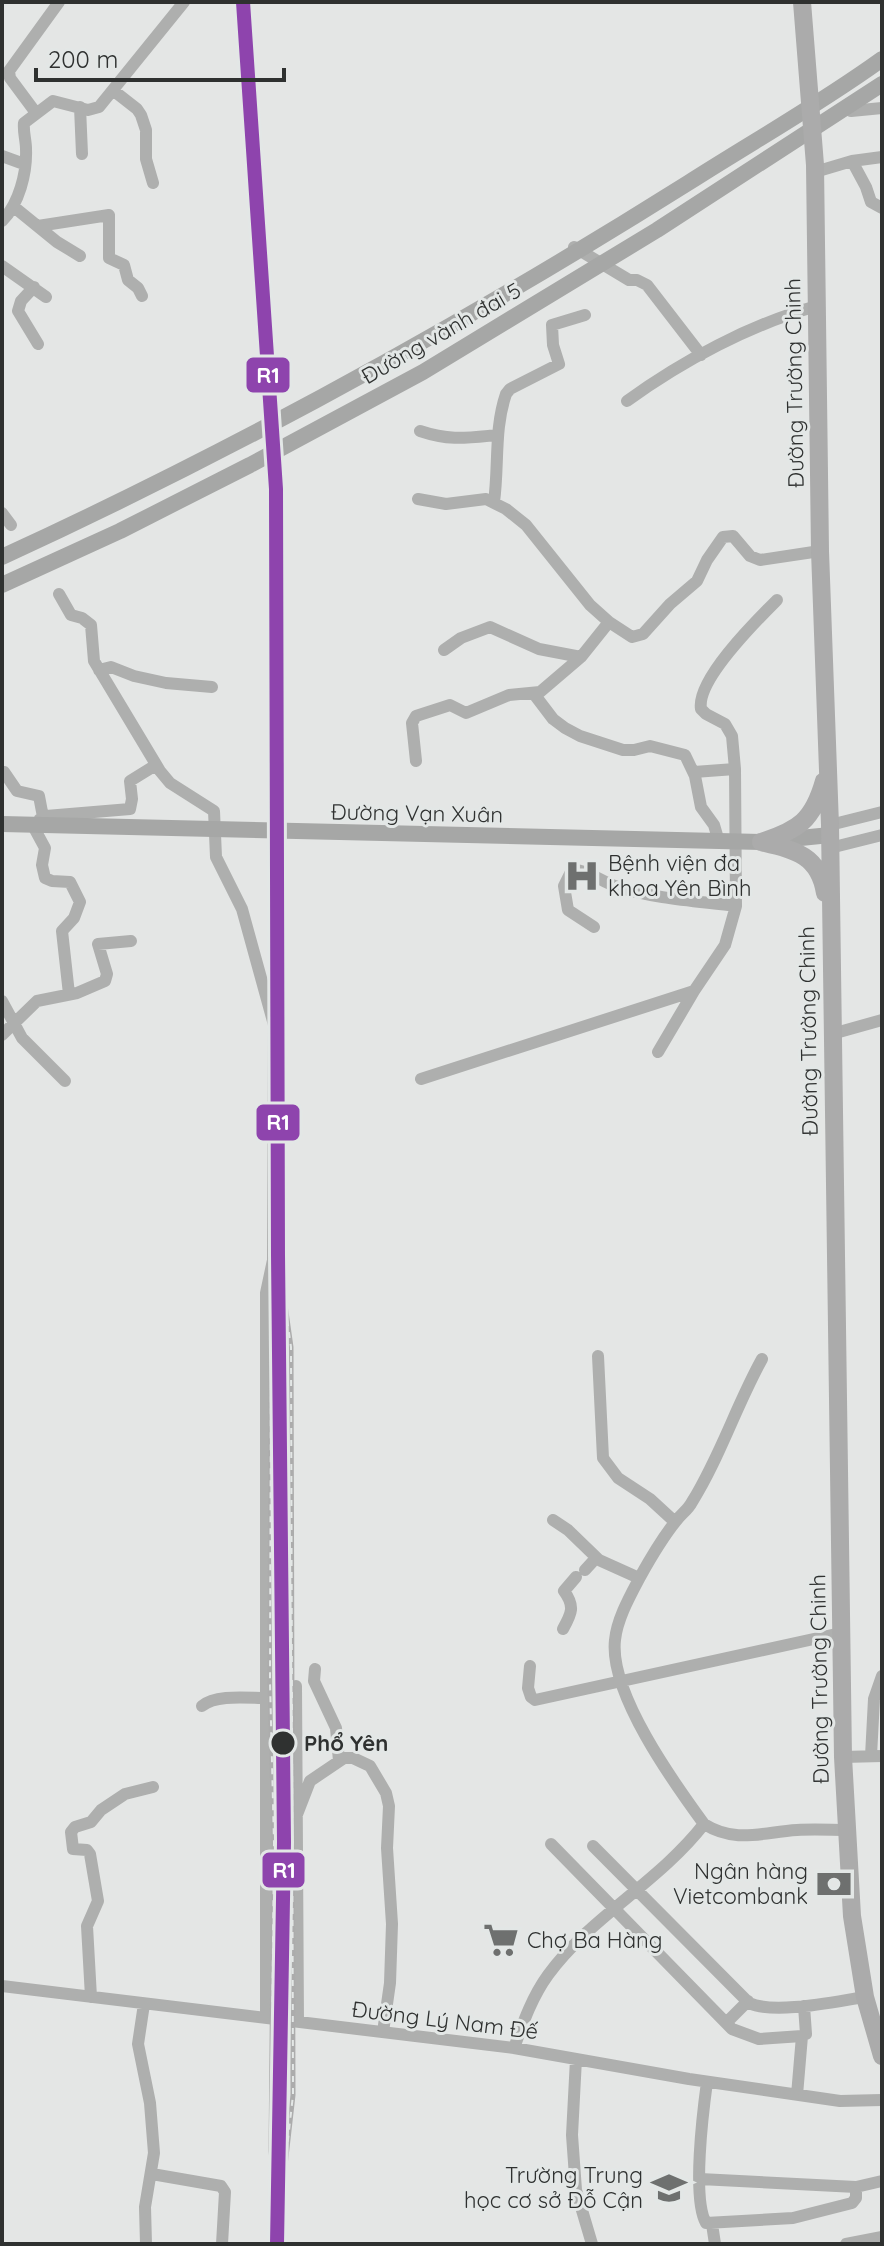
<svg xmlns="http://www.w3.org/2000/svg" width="884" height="2246" font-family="Quicksand,sans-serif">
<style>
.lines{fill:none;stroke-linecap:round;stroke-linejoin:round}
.minor{stroke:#aeafae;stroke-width:12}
.major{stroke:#a6a7a6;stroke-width:16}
.highway{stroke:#ababab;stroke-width:18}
.rail-casing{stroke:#acacac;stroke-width:5}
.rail{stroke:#e3e7e6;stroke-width:2;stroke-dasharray:6;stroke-linecap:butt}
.rail-1-casing{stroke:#e3e7e6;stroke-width:20}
.rail-1{stroke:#8e44ad;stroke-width:14}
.stop-dot{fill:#2f3130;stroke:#e3e7e6;stroke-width:3}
.labels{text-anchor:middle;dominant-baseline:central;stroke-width:6;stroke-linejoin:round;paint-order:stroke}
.street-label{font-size:22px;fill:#2f3130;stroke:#e3e7e6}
.poi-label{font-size:22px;fill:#2f3130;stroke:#e3e7e6;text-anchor:start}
.stop-label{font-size:22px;font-weight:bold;fill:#2f3130;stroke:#e3e7e6;text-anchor:start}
.line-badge{stroke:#e3e7e6;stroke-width:3}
.badge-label{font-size:22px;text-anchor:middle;font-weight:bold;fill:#fff}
</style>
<rect width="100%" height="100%" fill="#e4e6e5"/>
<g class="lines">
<path class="minor" d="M114,91L137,109L141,115L146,130V159L153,183
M80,107L82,154
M851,111L882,108
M36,113L10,78L9,71L59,2
M2,156L24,164
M852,161L866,187L871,202L882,208
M815,172L852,161L882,157
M14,207L57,242L80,256
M2,221C19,204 27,173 26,149C26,140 23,132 24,123L53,101L88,110L99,107L184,2
M38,226L109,215V258L124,265L128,280L138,288L142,296
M574,247L629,280H637L647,285L701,355
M2,266L46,297
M34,287L21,301L18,311L38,344
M627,401C682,361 751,324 817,306
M420,431C450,441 466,438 497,435
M418,499L446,504L486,499L506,509L526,525L590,605L609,622L632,637L643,634L670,604L697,581L707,560L723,537L733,536L750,556L760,560L820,551
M494,502C499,465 494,429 506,394L510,389L559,364L553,345L552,325L585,315
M2,513L11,525
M59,594L71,615L82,618L91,625L94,661L160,771L170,783L214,811L216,857L242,909L274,1025L273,1260L266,1293V2018
M444,650L461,638L490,627L539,649L581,657
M99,670L111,667L134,676L166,683L212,687
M534,694L553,719L565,728L580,736L623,750H634L650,746L685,755L695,776L701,807L714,825L719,842
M416,761L412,723L416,716L450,705L466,713L509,695L540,692L581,657L609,622
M4,772L17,791L39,796L43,817
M694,772L735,769
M41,822L40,819L46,816L130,809L132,799L130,781L156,765
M32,824L45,848L42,865L45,878L52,881L70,882L80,902L74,918L62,931L69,994
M830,825L882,812
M830,848L882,835
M594,927L568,910L564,886L572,870C588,869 603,883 618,887C656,899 697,901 736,906
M2,1001L22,1038L65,1081
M832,1034L882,1020
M2,1035L37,1001L77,993L105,981L107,974L98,944L131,941
M658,1052L694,991L725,945L736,906L735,769L732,736L725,724L706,714L701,709C696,680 757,620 777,600
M421,1079L694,991
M598,1356L603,1458L618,1478L650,1499L675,1522
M762,1359C736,1406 720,1457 692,1502C688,1510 681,1514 676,1521C663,1537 650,1559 640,1577C630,1596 617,1619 615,1640C609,1693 674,1783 704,1824C736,1844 763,1832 797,1830C814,1829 832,1830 849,1830
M553,1520L568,1530L599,1560L639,1578
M585,1570L596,1558
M563,1629C572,1613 575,1606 564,1591L576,1577
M530,1666L528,1688L531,1697L535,1700L841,1633
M315,1669L314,1681L336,1728L339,1761
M296,1686L298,2021
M202,1706C216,1694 248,1698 266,1698
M871,1756L874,1699L882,1676
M843,1757L882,1756
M296,1817L310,1781L344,1758H353L370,1766L386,1793L389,1806L387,1848L392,1924L390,1983L383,2032
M551,1844L732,2029L759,2039L802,2036L806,2034L804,2006
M593,1846L749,2003C775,2015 837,2001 865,1997
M2,1986L514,2048L689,2079L840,2101L882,2100
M91,1997L87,1926L98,1901L90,1854L87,1850L73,1849L71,1832L75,1827L91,1822L101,1810L125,1794L153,1787
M144,2004L138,2044L150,2103L154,2153L145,2207L146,2244
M726,2023L748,2001
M514,2048C523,2023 532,1997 548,1975C589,1918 659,1882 704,1824
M576,2059L572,2135L576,2190L592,2244
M707,2082C703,2111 692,2199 706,2223L793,2218L852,2203L856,2198V2187
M797,2095L802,2036
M152,2174L221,2186L225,2192L222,2244
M700,2179L856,2187L882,2181
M712,2224L715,2244
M846,2244L882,2237"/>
<path class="major" d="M2,557C239,448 467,322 688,183C752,142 820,104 882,59
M2,585L120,531L250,465L423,372L657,230L882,84
M2,824L761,842L830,835"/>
<path class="highway" d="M802,2L815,165L820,551L830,825L843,1757L852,1916L865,1997L882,2056
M761,842C795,850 819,855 825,893
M761,842C799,830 813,820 824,781"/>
<g class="rail-casing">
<path id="rail" d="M276,2194L271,2151L274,1843L270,1682L271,1366L279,1311
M277,2237L293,2095L291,1347L278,1255"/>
</g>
<use href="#rail" class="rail"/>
<g class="rail-1-casing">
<path id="rail-1" d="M243,2L276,489L278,1255L284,1842L277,2244"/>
</g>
<use href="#rail-1" class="rail-1"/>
</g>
<defs>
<g id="hospital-bare" transform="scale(2.76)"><path d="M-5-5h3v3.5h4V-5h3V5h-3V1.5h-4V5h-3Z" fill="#6e706f" stroke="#e3e7e6" stroke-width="2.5" paint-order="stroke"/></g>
<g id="bank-bare" transform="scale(2.76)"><path d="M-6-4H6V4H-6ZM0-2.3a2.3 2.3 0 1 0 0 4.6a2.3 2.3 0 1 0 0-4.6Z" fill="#6e706f" stroke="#e3e7e6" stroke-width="2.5" paint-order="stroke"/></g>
<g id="supermarket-bare" transform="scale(2.76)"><path d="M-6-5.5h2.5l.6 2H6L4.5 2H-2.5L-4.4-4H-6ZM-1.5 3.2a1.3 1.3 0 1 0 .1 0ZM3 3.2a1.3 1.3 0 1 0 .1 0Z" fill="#6e706f" stroke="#e3e7e6" stroke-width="2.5" paint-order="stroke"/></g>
<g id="school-bare" transform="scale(2.76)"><path d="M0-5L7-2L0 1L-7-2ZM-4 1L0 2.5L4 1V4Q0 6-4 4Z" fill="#6e706f" stroke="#e3e7e6" stroke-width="2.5" paint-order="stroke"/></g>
</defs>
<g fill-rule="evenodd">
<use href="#hospital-bare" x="582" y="876"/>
<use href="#bank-bare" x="834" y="1884"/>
<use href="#supermarket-bare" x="501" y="1940"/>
<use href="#school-bare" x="669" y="2188"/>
</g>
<circle class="stop-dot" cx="283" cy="1743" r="13"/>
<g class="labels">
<g class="street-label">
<text transform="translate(441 333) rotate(-30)">Đường vành đai 5</text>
<text transform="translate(794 383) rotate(-91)">Đường Trường Chinh</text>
<text transform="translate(417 813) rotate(1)">Đường Vạn Xuân</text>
<text transform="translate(808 1031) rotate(-91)">Đường Trường Chinh</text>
<text transform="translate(819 1679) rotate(-91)">Đường Trường Chinh</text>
<text transform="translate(445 2020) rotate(7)">Đường Lý Nam Đế</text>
</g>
<g class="poi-label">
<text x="608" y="863">Bệnh viện đa<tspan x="608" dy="25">khoa Yên Bình</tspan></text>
<text x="808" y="1871" text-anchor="end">Ngân hàng<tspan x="808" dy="25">Vietcombank</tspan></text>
<text x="527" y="1940">Chợ Ba Hàng</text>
<text x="643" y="2175" text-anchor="end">Trường Trung<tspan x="643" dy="25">học cơ sở Đỗ Cận</tspan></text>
</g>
<g class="stop-label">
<text x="304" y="1743">Phổ Yên</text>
</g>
</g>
<g class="line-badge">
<rect x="245" y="356" width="46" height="38" rx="8" fill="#8e44ad"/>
<rect x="255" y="1103" width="46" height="39" rx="8" fill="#8e44ad"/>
<rect x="261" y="1851" width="45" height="38" rx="8" fill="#8e44ad"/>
</g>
<g class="badge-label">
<text x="268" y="383">R1</text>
<text x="278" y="1130">R1</text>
<text x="284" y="1878">R1</text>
</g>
<rect width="884" height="2246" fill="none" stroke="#2f3130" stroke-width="8"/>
<path d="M36 68v12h248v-12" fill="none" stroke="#2f3130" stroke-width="4"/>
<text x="48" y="68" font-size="24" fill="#2f3130" stroke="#e3e7e6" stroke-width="6" paint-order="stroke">200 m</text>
</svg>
